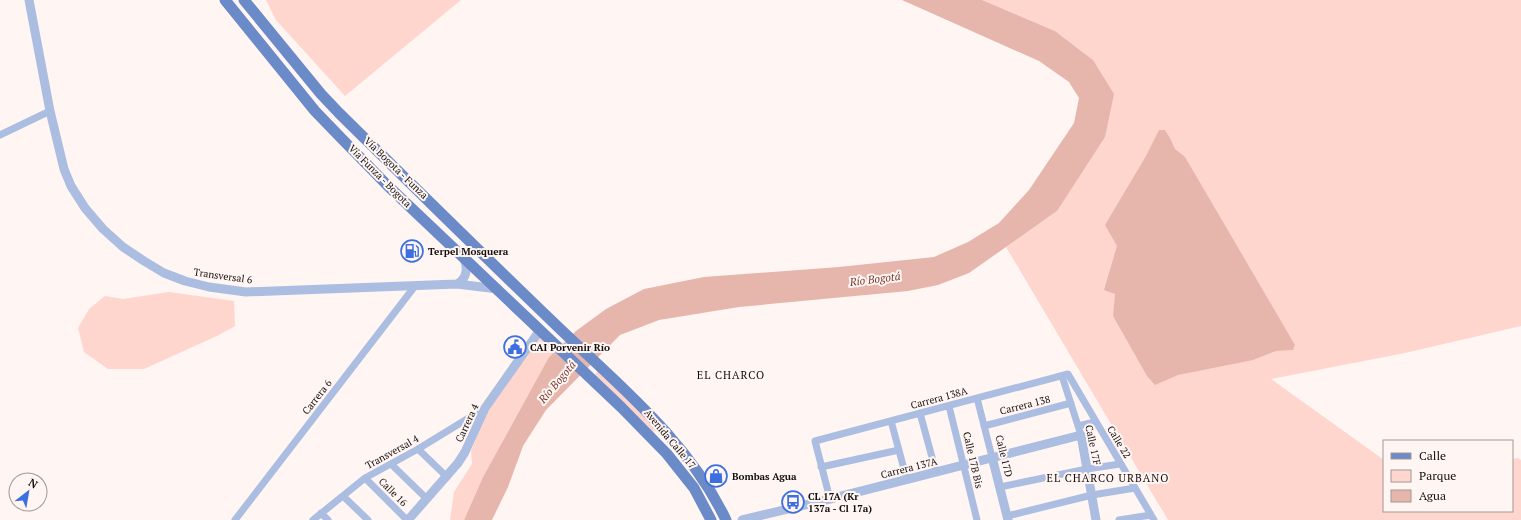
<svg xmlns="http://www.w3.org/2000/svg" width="1521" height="520" font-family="'PT Serif',serif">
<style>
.green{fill:#ffd6cd}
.water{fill:#e6b6ac}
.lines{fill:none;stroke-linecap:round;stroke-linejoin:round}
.minor{stroke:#abbde0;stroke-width:7}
.tertiary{stroke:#abbde0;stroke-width:9}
.primary{stroke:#6a8ac8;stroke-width:11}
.labels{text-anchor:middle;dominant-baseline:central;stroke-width:4;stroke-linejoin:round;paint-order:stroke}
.street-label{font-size:10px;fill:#130e0c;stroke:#fff5f3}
.poi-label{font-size:10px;font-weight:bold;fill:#130e0c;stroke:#fff5f3;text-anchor:start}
.water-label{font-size:11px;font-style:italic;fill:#75382d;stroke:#fff5f3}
.neighbourhood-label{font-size:11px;letter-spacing:1px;fill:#130e0c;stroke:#fff5f3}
</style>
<rect width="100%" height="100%" fill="#fff5f3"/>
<path class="green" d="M266,0H461L345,96L276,20Z
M982,0H1521V326L1405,353L1271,379L1384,460V511H1512V459L1518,458L1521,460V520H1168L1006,247L1057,211L1093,60L1055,31Z
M169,292L234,301L235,326L219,335L144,369H108L84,352L78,328L89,309L105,296L123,299Z
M540,336L556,350L549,357L483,477L464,520H450L454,492L472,464L471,451L489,408Z
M598,371L657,429L653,432L594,376Z"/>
<path class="water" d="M902,0H982L1055,31L1093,60L1114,94L1105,137L1057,211L969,273L938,285L908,291L739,307L659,320L620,335L546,410L523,446L508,487L492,520H464L483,477L549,357L576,331L606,309L644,289L704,277L839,267L934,257L968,242L999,223L1029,190L1074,123L1079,98L1069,82L1039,61Z
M1159,130H1165L1170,138L1175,149L1185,157L1295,345L1293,350L1276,351L1253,360L1178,375L1155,385L1147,376L1113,316L1115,294L1104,290L1117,246L1105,225L1146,156Z"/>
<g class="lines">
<path class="minor" d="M0,135L50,111
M1062,376L1081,435
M977,398L992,457
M949,406L977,520
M920,413L936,472
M891,421L907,480
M984,426L1071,403
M1078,426L1095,422
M418,449L447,477
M391,464L427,499
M821,467L899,450
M365,478L407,520
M1000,487L1087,469L1120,464
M343,496L368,520
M830,499L815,441L1068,374L1154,520
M321,513L328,520
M1007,516L1092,495L1135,488
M235,520L415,286
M313,520L365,478L418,449L485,408
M1119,520L1151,515"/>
<path class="tertiary" d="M29,0L50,111L64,169L71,186L85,208L103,229L123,247L144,261L164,273L185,281L209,287L246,292L457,284L498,289
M457,284C468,278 468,267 463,256
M992,457L1008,520
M408,520L458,463L465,452L485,408L540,330
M742,520L830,499L1081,435L1096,520"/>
<path class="primary" d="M225,0L315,111L344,141L388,186L621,407L667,454L694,488L711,520
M244,0L321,94L339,113C411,184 483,255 556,325C618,385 688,440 726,520"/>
</g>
<defs>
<g id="fuel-ring" transform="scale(1.15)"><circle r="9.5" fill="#fff5f3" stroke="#3c6fdf" stroke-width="1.5"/><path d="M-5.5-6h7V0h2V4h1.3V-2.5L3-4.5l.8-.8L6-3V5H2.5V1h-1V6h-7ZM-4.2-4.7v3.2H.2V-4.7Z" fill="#3c6fdf"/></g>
<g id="civic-ring" transform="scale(1.15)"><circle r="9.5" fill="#fff5f3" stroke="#3c6fdf" stroke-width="1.5"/><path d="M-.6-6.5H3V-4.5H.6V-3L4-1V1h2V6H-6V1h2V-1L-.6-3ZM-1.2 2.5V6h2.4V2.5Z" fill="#3c6fdf"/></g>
<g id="shop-ring" transform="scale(1.15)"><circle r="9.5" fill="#fff5f3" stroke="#3c6fdf" stroke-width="1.5"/><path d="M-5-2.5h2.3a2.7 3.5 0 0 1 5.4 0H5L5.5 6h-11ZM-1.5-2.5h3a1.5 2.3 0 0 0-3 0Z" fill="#3c6fdf"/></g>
<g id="bus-ring" transform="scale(1.15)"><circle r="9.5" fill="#fff5f3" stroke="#3c6fdf" stroke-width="1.5"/><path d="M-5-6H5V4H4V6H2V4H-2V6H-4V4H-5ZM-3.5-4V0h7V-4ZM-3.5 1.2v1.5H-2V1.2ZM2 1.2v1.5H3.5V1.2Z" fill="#3c6fdf"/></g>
</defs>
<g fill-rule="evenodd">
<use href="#fuel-ring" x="412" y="251"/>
<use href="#civic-ring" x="515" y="347"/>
<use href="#shop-ring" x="716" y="476"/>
<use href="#bus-ring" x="793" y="502"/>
</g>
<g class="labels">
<g class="street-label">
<text transform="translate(396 168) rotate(44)">Vía Bogota - Funza</text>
<text transform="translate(380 176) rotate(45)">Vía Funza - Bogota</text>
<text transform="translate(223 276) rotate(8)">Transversal 6</text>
<text transform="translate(317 397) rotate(-52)">Carrera 6</text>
<text transform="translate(939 398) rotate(-15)">Carrera 138A</text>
<text transform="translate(1025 405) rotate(-14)">Carrera 138</text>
<text transform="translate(467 423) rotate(-65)">Carrera 4</text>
<text transform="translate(670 439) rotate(50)">Avenida Calle 17</text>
<text transform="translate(1119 442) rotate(59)">Calle 22</text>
<text transform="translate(1093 445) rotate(78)">Calle 17F</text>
<text transform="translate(392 452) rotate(-29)">Transversal 4</text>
<text transform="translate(1004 456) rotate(76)">Calle 17D</text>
<text transform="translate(973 460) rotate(77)">Calle 17B Bis</text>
<text transform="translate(909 468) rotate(-14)">Carrera 137A</text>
<text transform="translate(393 492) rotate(45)">Calle 16</text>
</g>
<g class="poi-label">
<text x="428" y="251">Terpel Mosquera</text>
<text x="530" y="347">CAI Porvenir Río</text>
<text x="732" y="476">Bombas Agua</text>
<text x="808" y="496">CL 17A (Kr<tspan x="808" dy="12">137a - Cl 17a)</tspan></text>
</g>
<g class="water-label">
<text transform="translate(875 279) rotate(-7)">Río Bogotá</text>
<text transform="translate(557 382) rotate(-50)">Río Bogotá</text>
</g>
<g class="neighbourhood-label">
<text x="731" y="375">EL CHARCO</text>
<text x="1108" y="478">EL CHARCO URBANO</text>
</g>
</g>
<rect x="1383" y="440" width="130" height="72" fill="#fff5f3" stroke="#a19997"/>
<rect x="1391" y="453" width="20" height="6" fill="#6a8ac8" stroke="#a19997"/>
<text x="1419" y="460" font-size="12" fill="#130e0c">Calle</text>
<rect x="1391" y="470" width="20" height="12" fill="#ffd6cd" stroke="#a19997"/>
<text x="1419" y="480" font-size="12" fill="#130e0c">Parque</text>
<rect x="1391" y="490" width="20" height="12" fill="#e6b6ac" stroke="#a19997"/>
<text x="1419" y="500" font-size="12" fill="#130e0c">Agua</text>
<g transform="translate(28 492) rotate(31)"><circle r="19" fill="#fff5f3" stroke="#a19997"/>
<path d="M0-3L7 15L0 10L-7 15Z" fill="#3c6fdf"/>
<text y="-6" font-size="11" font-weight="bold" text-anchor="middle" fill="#130e0c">N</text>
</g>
</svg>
